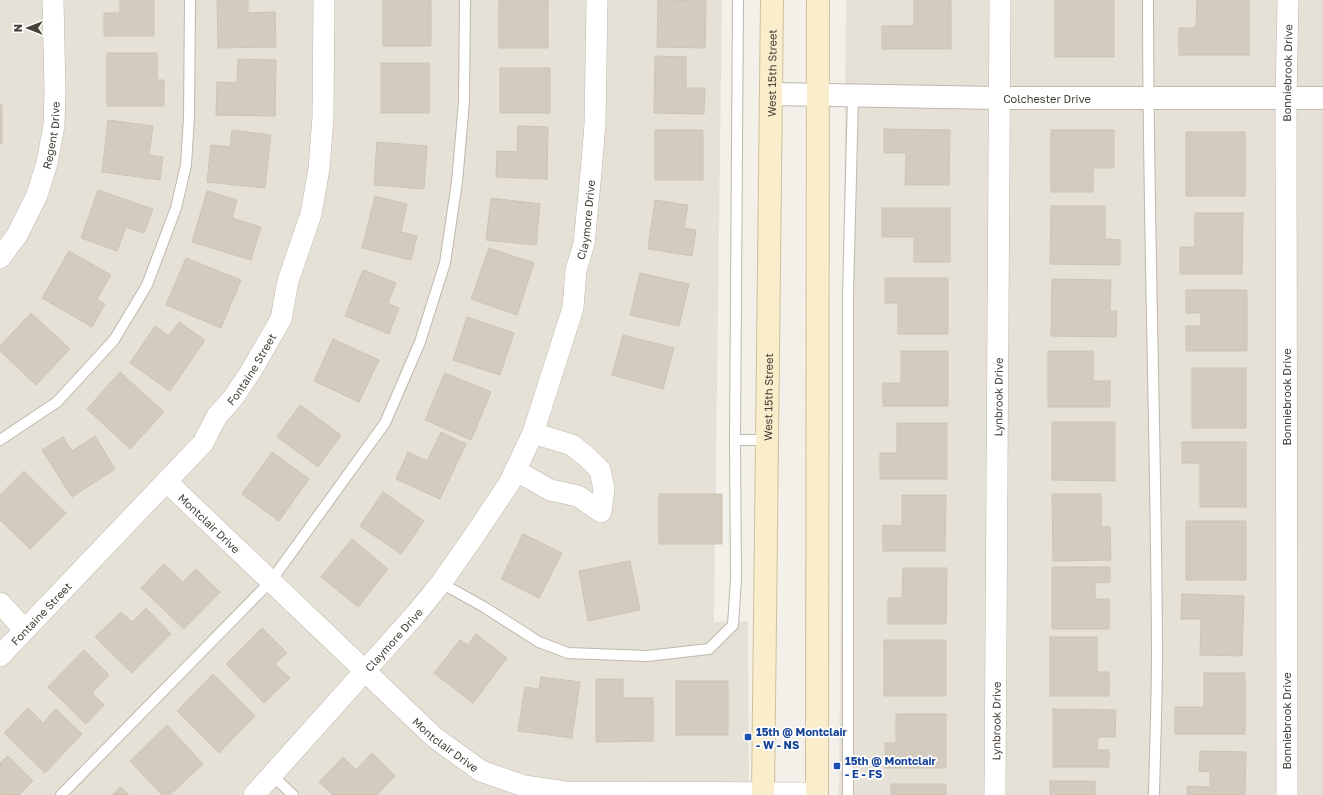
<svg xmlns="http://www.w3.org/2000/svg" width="1323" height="795" font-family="'Golos Text',sans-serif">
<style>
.residential{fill:#e6e1d7}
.building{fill:#d4cbbf;stroke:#cec3b3}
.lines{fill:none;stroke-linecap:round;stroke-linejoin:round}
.service-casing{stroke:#beb7ac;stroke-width:12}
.minor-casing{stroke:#beb7ac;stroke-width:22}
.tertiary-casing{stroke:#beb7ac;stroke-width:24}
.secondary-casing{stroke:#cfc09c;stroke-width:24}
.service{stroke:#fff;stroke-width:10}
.minor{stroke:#fff;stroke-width:21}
.tertiary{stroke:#fff;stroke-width:22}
.secondary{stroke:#faedcb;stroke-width:22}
.transit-dot{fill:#1a4fb4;stroke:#fff;stroke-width:1.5}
.labels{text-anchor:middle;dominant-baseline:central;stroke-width:3.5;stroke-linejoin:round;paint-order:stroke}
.street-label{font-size:11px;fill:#464038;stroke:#fff}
.transit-label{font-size:11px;font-weight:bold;fill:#164399;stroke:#fff;text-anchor:start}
</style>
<rect width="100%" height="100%" fill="#f3f0e9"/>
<path class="residential" d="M0,0H722L714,622L748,621L749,795H0Z
M846,0H1323V795H839Z"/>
<path class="building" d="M120,0H154V36H104V13H120Z
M217,0H248V13L275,12L276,47L218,48Z
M383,0H431V46H383Z
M499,0H548V48H499Z
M658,0L706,1L705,48L657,47Z
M914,0H951V49H882V26H914Z
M1055,0H1114V57H1055Z
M1197,0H1249V55H1179V28H1196Z
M107,53H157V80H164V106H107Z
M655,56L686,57V88H705L704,114L654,113Z
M238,59L276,60L275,116L216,115L217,82L237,83Z
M381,63H429V113H381Z
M500,68H550V113H500Z
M0,105H2V144H0Z
M108,120L153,126L149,155L163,157L160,180L102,172Z
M518,126L548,127L547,179L496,177L497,151L517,152Z
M884,129L950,130L949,185H905L906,153H884Z
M232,130L271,135L265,188L207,182L211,145L230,147Z
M655,130H703V180H655Z
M1051,130H1114V168H1093V192H1051Z
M1186,132H1245V196H1186Z
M377,142L427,146L424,189L374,185Z
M98,190L153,209L144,233L126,227L117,251L81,238Z
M207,191L237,200L232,218L261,227L251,260L192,242Z
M375,196L407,204L401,232L417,236L411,260L362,248Z
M491,198L540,204L536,245L486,240Z
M655,200L688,205L684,228L696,230L692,256L648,249Z
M1051,206H1105V239L1120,240V265L1050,264Z
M882,208H950V262H914V237H882Z
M1195,213H1243L1242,274H1180V247H1195Z
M489,248L534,263L517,315L471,299Z
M69,251L111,275L97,299L105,304L92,327L42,298Z
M186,258L241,280L221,328L166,305Z
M363,270L396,283L388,303L399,308L389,334L345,316Z
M640,273L689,284L679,326L630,315Z
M885,278H948V334H898V303H885Z
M1052,279L1111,280L1110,311H1117L1116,337L1051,336Z
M1186,290H1247V351H1186V326H1201V313H1186Z
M31,313L70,349L36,385L0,351V346Z
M467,317L514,333L500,375L453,360Z
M179,322L205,340L170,391L130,363L155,326L169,336Z
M623,335L674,348L663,389L612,375Z
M333,339L379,360L359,402L314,381Z
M901,351H948V406H883V383H901Z
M1048,351H1093V381H1110V407H1048Z
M1192,368H1246V428H1192Z
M120,372L164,412L130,449L87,409Z
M445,373L491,392L471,440L425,420Z
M300,405L341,435L318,467L277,437Z
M1052,422H1115V481L1052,480Z
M897,423H947V479H880V453H897Z
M441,432L466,444L440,499L396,479L408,452L427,461Z
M95,436L115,469L72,497L42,450L63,437L72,451Z
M1182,442H1246V507H1200V463H1182Z
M272,452L309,479L279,521L242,494Z
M24,471L66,513L30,549L0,520V495Z
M383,492L424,521L401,554L360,526Z
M659,494H722V544H659Z
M1052,494H1101V527H1110L1111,560L1053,561Z
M902,495H946L945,551H883V525L902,526Z
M1186,521H1246V580H1186Z
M523,534L562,553L539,598L501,579Z
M352,539L388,569L358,607L321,577Z
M630,561L640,610L588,621L579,571Z
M164,564L183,582L196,569L220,592L184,629L141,588Z
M1052,567H1110V582L1095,583V599H1109V629H1052Z
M903,568H947L946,624H888V598H902Z
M1182,594L1244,596L1242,656L1200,655L1201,619H1181Z
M146,608L171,634L132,673L95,637L121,612L132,622Z
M262,628L287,653L275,664L290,678L264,703L226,664Z
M476,634L507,658L473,703L434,673L460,640L468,645Z
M1050,637H1097V672H1109V696H1050Z
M884,640H946V696H884Z
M84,650L109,675L92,693L104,705L86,724L48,687Z
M1204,673H1245V734H1175V707H1204Z
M213,674L255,716L219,753L177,711Z
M541,677L580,682L572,738L518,731L525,687L539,689Z
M596,679H623V698H653V741L596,742Z
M676,681H728V735H676Z
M28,708L43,723L56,709L82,734L45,773L4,733Z
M1053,709L1116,710L1115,737H1098L1097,750H1109V767H1053Z
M896,714H946V768H885V743H896Z
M167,725L203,764L170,795H162L130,761Z
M1200,751L1246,752L1245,795H1187V786L1210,787V772L1199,771Z
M372,753L395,776L377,795H333L319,782L343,757L356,770Z
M8,756L33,781L19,795H0V763Z
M1050,781H1095V795H1050Z
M891,784H946V795H891Z
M120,787L129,795H112Z"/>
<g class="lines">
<g class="service-casing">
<path id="service" d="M1148,0C1148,217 1156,434 1157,651C1157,699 1155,747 1154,795
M0,440L57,402L114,340L147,285L176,208L186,165L189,117L190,0
M735,440L738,0
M441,583L484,607L539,642L568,653L647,656L709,649L733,625L736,578L735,440H767
M272,775L293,795
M61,795L271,581L385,423L420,342L445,263L457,182L464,102L465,0
M848,795V295L853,96"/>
</g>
<g class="minor-casing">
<g id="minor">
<path id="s1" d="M0,258L17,235L37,195L47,163L54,125L55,91L53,0"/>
<path d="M515,470L550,490L578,496L601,512L604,489L600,470L587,457L572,445L533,433"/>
<path id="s2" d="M167,482L434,737L481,771L524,786L566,792L817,793"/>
<path d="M0,603L25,630"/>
<path id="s3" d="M0,656L203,443L217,416L233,398L251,371L281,319L288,281L311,214L319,169L323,117L324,0"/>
<path id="s4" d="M254,795L415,615L441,583L472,539L510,482L533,433L573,308L576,270L584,244L591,172L595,124L597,0"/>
<path id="s5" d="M995,795L1000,0"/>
<path id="s6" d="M1287,795L1286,98L1288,0"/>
</g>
</g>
<g class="tertiary-casing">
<g id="tertiary">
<path id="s7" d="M771,94L999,98H1323"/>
</g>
</g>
<g class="secondary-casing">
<g id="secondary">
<path id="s8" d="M763,795L772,0"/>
<path d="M817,795L818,0"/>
</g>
</g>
<use href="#service" class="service"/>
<use href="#minor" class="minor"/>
<use href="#tertiary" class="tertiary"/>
<use href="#secondary" class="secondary"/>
</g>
<g class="transit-dot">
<rect x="744" y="733" width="8" height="8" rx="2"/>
<rect x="833" y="762" width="8" height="8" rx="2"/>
</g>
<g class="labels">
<g class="street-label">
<text stroke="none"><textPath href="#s6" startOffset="722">Bonniebrook Drive</textPath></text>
<text stroke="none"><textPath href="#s8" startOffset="722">West 15th Street</textPath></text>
<text stroke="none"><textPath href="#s7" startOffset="276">Colchester Drive</textPath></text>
<text stroke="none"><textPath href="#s1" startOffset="135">Regent Drive</textPath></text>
<text stroke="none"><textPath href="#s4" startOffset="680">Claymore Drive</textPath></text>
<text stroke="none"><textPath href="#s3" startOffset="383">Fontaine Street</textPath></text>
<text stroke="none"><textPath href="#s8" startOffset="398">West 15th Street</textPath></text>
<text stroke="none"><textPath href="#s5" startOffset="398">Lynbrook Drive</textPath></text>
<text transform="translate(1286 397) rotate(-90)">Bonniebrook Drive</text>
<text stroke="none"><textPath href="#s2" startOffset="59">Montclair Drive</textPath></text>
<text stroke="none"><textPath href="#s3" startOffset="59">Fontaine Street</textPath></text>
<text stroke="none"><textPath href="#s4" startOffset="209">Claymore Drive</textPath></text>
<text stroke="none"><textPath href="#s5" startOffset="74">Lynbrook Drive</textPath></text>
<text transform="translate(1286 721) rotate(-90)">Bonniebrook Drive</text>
<text stroke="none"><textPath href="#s2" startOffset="383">Montclair Drive</textPath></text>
</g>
<g class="transit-label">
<text x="756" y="731">15th @ Montclair<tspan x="756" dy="13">- W - NS</tspan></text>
<text x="845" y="760">15th @ Montclair<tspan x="845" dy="13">- E - FS</tspan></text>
</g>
</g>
<g transform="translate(28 28) rotate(270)" stroke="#ffffff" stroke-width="3" paint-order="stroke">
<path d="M0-3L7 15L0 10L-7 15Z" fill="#464038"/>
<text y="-6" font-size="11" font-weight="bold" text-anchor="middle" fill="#464038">N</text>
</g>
</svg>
